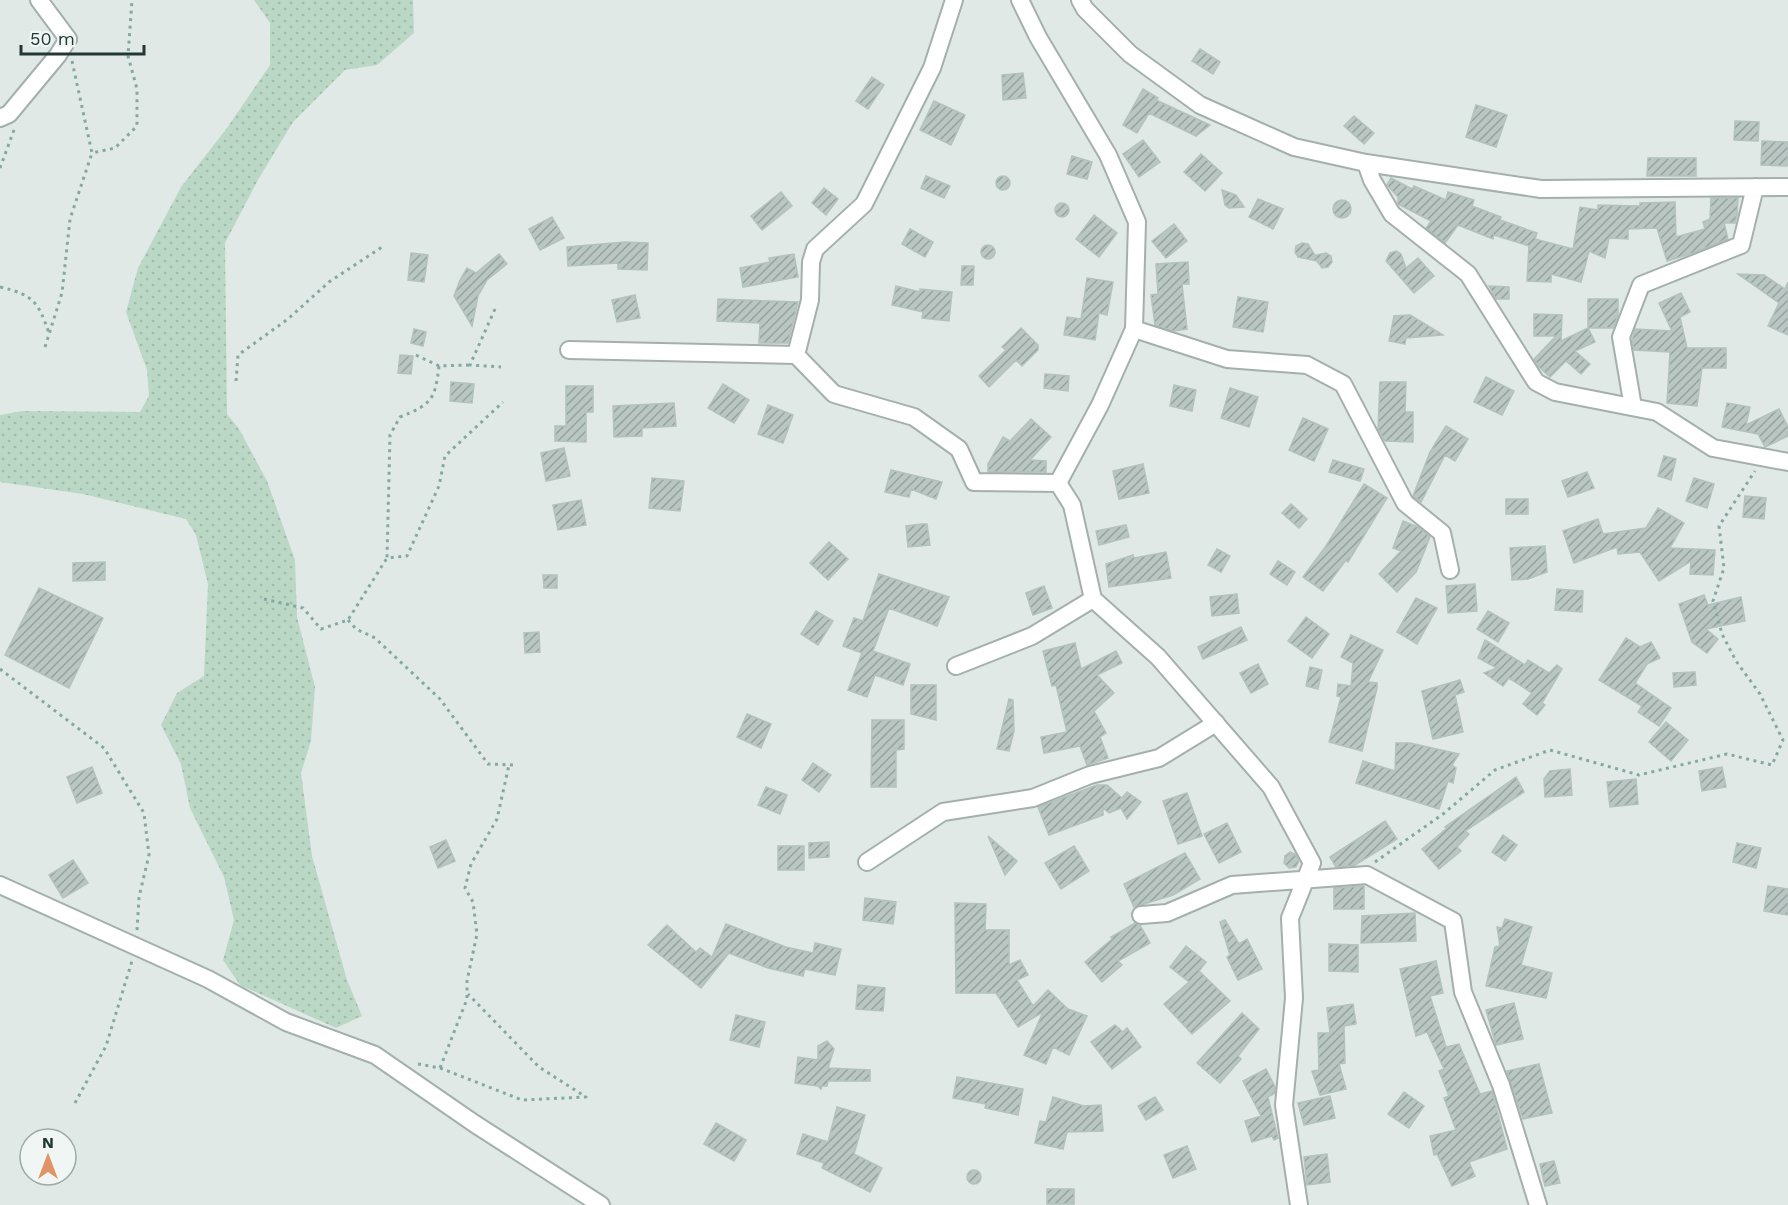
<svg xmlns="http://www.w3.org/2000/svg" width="1788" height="1205" font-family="'Work Sans',sans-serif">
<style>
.green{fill:url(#green-dots)}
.building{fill:url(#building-hatch);stroke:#b3c2be;stroke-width:1.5}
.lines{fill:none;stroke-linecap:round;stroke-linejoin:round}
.street-casing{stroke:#a4b0ad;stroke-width:20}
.path{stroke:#84a9a2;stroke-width:3;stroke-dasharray:3 4.5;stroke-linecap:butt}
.street{stroke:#fff;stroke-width:16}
</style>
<defs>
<pattern id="green-dots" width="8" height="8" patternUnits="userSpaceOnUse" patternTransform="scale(1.5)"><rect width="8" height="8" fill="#bbd8c6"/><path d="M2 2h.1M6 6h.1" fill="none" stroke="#a0baab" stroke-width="1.8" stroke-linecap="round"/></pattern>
<pattern id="building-hatch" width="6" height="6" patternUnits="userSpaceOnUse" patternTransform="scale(1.5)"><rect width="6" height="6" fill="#b9c6c2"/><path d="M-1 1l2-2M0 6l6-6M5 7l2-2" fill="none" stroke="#96a29e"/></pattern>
</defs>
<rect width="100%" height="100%" fill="#e0e9e6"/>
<path class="green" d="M254,0H413L414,33L377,65L345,70L293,122L259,178L225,243L227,414L239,429L267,481L295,560L297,617L315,687L311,741L301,773L312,856L347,980L362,1016L336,1028L240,985L223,960L234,920L224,877L190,808L181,764L161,725L177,693L204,676L208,584L196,535L186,519L83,494L0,482V415L22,411L140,412L149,396L147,370L126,312L138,268L181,187L227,128L270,65V23Z"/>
<path class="building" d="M1200,49L1220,62L1213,74L1192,61Z
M1023,73L1026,98L1003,100L1002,75Z
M872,77L884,85L868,109L856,101Z
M1143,89L1158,98L1156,100L1210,125L1196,136L1149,113L1137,133L1123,125Z
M934,101L965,115L951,145L920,130Z
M1476,105L1507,115L1496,147L1466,137Z
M1354,116L1374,133L1364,144L1344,126Z
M1735,121L1759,122L1758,141L1734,140Z
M1143,140L1160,162L1139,177L1123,154Z
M1762,141L1788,142L1787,166L1761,165Z
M1201,154L1222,173L1205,191L1184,172Z
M1072,156L1092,162L1087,179L1067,174Z
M1648,158H1696V176H1647Z
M926,176L950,186L944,198L921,188Z
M996 183a7 7 0 1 1 14 0a7 7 0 1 1-14 0Z
M1391,178L1412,189L1414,186L1446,200L1448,192L1474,200L1472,206L1501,217L1500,220L1537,233L1535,239L1573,249L1580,207L1598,210V205L1640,206V203L1675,202L1676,237L1705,229L1703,222L1710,219L1711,198H1738L1737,215L1735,223H1724L1728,239L1693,253L1667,261L1657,228L1628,229V239L1609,238L1605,258L1589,251L1581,282L1551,274V282L1527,281L1529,246L1494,235L1493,239L1458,225L1445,243L1426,228L1431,221L1398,204V197L1387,185Z
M824,188L838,199L826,215L812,203Z
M1222,190L1236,195L1244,207L1229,208L1225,205Z
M781,192L792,206L762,230L751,216Z
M1258,199L1283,209L1273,229L1249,217Z
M1333 209a9 9 0 1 1 18 0a9 9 0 1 1-18 0Z
M1055 210a7 7 0 1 1 14 0a7 7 0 1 1-14 0Z
M1094,215L1117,233L1099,257L1076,239Z
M552,217L564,238L540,250L529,229Z
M1174,224L1187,241L1166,258L1152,241Z
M910,229L933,242L925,257L902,244Z
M625,242L648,243L647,270L618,269V263L568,266L567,247Z
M1302,243L1308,244L1316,257V255L1326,253L1331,256L1332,262L1328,267L1322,268L1317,261L1298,257L1295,252L1296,246Z
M981 252a7 7 0 1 1 14 0a7 7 0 1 1-14 0Z
M1396,251L1401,254L1406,268L1418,258L1434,276L1414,293L1386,261L1390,253Z
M411,253L428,255L424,282L408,280Z
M499,254L507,264L487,280L478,296L472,326L454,296L460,280L467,268L476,273Z
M794,254L798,277L743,287L740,268L770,262L769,258Z
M1188,262L1189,284H1182L1187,329L1173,331L1155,325L1151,295L1158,294L1156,264Z
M962,266H974L973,285H961Z
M1738,274L1764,275L1785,289L1788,282V335L1768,326L1779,303Z
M1087,278L1113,282L1107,315L1099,313L1095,340L1064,335L1067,317L1081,319Z
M896,286L920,292V289L952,292L949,321L922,318L923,312L892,305Z
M1489,286L1509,287V299H1496Z
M1681,293L1690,312L1680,317L1687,348H1726V368H1702L1697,406L1667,403L1670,352L1634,350L1632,341L1635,329L1672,331L1659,303Z
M635,295L640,318L617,322L612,300Z
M1238,297L1268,302L1263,332L1233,327Z
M718,299L798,302L788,343H759L760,323L717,321Z
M1588,299H1618V315L1613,328H1588Z
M1534,314L1562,315L1561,341L1588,328L1595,342L1575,351L1590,364L1581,374L1566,361L1550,377L1539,367L1534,359L1556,336H1534Z
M1410,315L1443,335L1406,338L1405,344L1389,341L1394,316Z
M1021,328L1038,345V350L1022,366L1016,360L989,387L979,376L1006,350L1002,347Z
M414,329L426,332L423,346L411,343Z
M400,355L413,356L411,374L398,373Z
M1045,374L1069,376L1068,391L1044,388Z
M1486,377L1514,391L1502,415L1474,402Z
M451,382L474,384L472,403L450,401Z
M1380,382H1406L1405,412H1413V442L1385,441L1378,429Z
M723,384L749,400L734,423L708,408Z
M1174,385L1196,390L1192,411L1170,406Z
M566,386H593V412H586V442L555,441V426H566Z
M1230,388L1258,397L1249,427L1221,418Z
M674,403L676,426L642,428V436L614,437L613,406Z
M1727,403L1750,407L1746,425L1779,409L1788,427V436L1765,447L1758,434L1722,427Z
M768,405L793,415L783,443L758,434Z
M1303,418L1328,429L1314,461L1289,450Z
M1031,419L1051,437L1030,460L1046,461V472H988V464L1003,437L1010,441Z
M1446,426L1468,439L1455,461L1445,455L1421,502L1413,496L1430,452Z
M564,448L570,476L546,481L541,453Z
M1664,456L1676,459L1671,480L1658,476Z
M1333,460L1364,469L1360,481L1329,472Z
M1143,464L1149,493L1119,499L1113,471Z
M891,470L942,482L936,499L911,489L909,497L885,492Z
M1587,472L1594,488L1568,497L1562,481Z
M652,478L684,481L680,511L649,508Z
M1694,478L1714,484L1707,508L1686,501Z
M1364,484L1387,498L1348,562L1346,560L1323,591L1303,577L1326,546Z
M1745,496L1766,498L1764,519L1743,517Z
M1506,499H1528V514H1506Z
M581,500L586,525L558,530L553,505Z
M1291,504L1307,519L1299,528L1282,513Z
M1658,508L1684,523L1670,548L1715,550L1713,575L1690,574L1691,561L1659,581L1640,552L1618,554L1617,547L1574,563L1563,531L1598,519L1603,534L1646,528Z
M1403,521L1418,527L1430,537L1416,572L1397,592L1379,574L1401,551L1393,548Z
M922,524H927L930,545L908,547L906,526Z
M1126,525L1129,537L1099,545L1096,531Z
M829,542L848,559L828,580L810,563Z
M1545,546L1547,572L1528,579L1512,580L1510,548Z
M1217,549L1230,556L1221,572L1208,565Z
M1166,552L1171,578L1109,587L1106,564L1133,555L1134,558Z
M1278,561L1295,572L1287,585L1270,574Z
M105,562V580L73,581V563Z
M879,574L949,597L937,626L889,608L873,651L910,664L903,685L875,675L867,697L848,690L862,653L843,646L854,618L863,621Z
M543,575H557V588H544Z
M1475,584L1477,611L1448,613L1446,586Z
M1044,586L1052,608L1033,615L1026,593Z
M39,588L103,618L69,688L5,655Z
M1557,589L1583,591L1582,612L1555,610Z
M1237,594L1239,613L1212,616L1210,597Z
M1704,595L1708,605L1741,597L1745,621L1706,629L1718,639L1707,653L1692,642L1679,604Z
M1416,598L1437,608L1417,644L1397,632Z
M816,611L833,621L818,645L801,634Z
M1488,611L1509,623L1498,642L1477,629Z
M1306,617L1329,634L1312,658L1288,641Z
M1241,627L1247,640L1203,659L1198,647Z
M539,632L540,652L525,653L524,633Z
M1351,635L1383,650L1368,682L1377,683V688L1362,751L1329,742L1341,697L1337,696L1338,684L1351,686L1353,663L1341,657Z
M1626,638L1640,647L1651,642L1660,658L1647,664L1635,683L1671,708L1659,726L1638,712L1642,706L1599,680Z
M1485,640L1525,665L1528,660L1549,673L1557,665L1562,669L1542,703L1545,705L1537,715L1523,704L1532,693L1509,678L1503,686L1484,673L1497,668L1478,658Z
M1075,643L1081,669L1116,651L1122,663L1097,675L1114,693L1094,711L1106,733L1100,737L1108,758L1087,765L1080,746L1044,753L1041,737L1067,732L1056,685L1052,686L1043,651Z
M1258,664L1268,684L1251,693L1240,673Z
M1310,667L1322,670L1318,689L1306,686Z
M1695,672L1696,685L1674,687L1673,673Z
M1460,680L1464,692L1455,695L1463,732L1433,739L1422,691Z
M911,685H936V720L911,714Z
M1009,699L1013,700L1014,731L1009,751L997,749Z
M747,714L771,724L761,748L737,737Z
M872,720H904V749L896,750V787H871Z
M1666,722L1688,740L1671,761L1649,742Z
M1396,743H1410L1459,754L1452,765L1456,768L1453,783L1448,781L1439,809L1356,783L1363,761L1395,771Z
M813,763L831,775L819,792L802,780Z
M92,767L102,793L77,803L67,777Z
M1722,767L1726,787L1702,791L1699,771Z
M1570,769L1572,795L1545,797L1544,779L1550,771Z
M1516,777L1524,792L1465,831L1469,834L1457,847L1461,851L1439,869L1422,849L1447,828L1445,827Z
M1636,779L1638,804L1610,807L1607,782Z
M1097,785H1107L1122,798L1127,792L1141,802L1127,819L1121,808L1109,813L1103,808V815L1049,835L1038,807Z
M766,787L787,795L780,814L758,805Z
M1187,793L1202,836L1178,844L1163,801Z
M1385,821L1397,839L1355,865L1336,867L1330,857Z
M1227,823L1241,852L1219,863L1204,834Z
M1503,835L1517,845L1505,861L1492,852Z
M988,836L1017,861L1005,875Z
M446,840L455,861L438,868L430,847Z
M829,842V857L809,858V843Z
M1737,843L1761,848L1756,868L1733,862Z
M778,846H804V870H778Z
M1074,846L1089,871L1061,889L1045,863Z
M1290,852L1295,854L1299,861L1296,867L1289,868L1284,863L1285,856Z
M1185,853L1200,879L1173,895L1134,907L1124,884Z
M73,860L88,883L63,898L49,875Z
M1364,886V909H1334V888Z
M1768,886L1788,889V915L1764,911Z
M865,898L896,902L893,924L863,920Z
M955,903L986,904L985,930H1009V965L1020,960L1028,975L1017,980L1033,1006L1048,990L1068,1009L1087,1016L1069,1055L1053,1047L1046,1064L1024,1055L1043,1012L1018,1027L996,993H956Z
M1415,913L1416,941L1361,943L1362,916Z
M1505,919L1532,927L1521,965L1552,973L1546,998L1486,986L1495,947L1500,946L1497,927L1502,928Z
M1225,920L1239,944L1247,939L1262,969L1238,980L1227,957L1230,955L1220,922Z
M1135,923L1140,925L1150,943L1118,961L1122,965L1102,982L1085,962L1112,939L1111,937Z
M726,924L786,947L813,953L815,943L841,949L835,975L805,969L803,976L768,968L729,953L701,988L648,945L667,925L696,952L700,948L712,957Z
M1329,944L1358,945V972L1329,971Z
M1186,946L1206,962L1199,971L1230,1001L1192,1034L1164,1004L1189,982L1170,967Z
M1436,961L1443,993L1430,996L1446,1047L1459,1044L1480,1094L1492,1091L1507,1149L1469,1162L1475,1176L1452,1186L1437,1154L1434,1155L1430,1136L1456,1130L1444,1098L1449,1096L1439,1071L1444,1069L1427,1032L1416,1036L1400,969Z
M858,985L885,988L883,1011L856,1009Z
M1514,1003L1523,1039L1496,1045L1486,1010Z
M1353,1004L1356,1024L1344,1026L1345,1063L1339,1064L1346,1089L1320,1095L1312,1071L1319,1070L1318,1033H1330L1327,1008Z
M1242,1013L1259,1029L1238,1056L1241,1059L1220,1083L1197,1063Z
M736,1015L765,1022L759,1047L730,1040Z
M1115,1025L1123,1032L1127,1028L1141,1047L1112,1069L1091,1042Z
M827,1041L834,1049L828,1068L870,1070V1081H828L827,1086H822L821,1089L818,1086L795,1083L798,1057L818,1060V1046Z
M1539,1064L1552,1113L1523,1119L1507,1071Z
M1266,1069L1275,1087V1093L1268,1097L1278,1138L1274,1140L1272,1136L1252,1142L1245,1121L1261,1116L1243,1081Z
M957,1077L1023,1089L1018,1115L985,1108L986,1104L953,1098Z
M1404,1092L1424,1106L1409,1128L1388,1114Z
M1330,1096L1335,1118L1304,1125L1298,1103Z
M1053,1097L1084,1106L1101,1105L1103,1131L1067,1132L1063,1149L1035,1143L1040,1121L1046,1122Z
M1155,1097L1163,1110L1146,1120L1138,1106Z
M837,1107L865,1115L854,1154L882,1168L870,1192L822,1168L824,1163L797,1154L803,1134L828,1142Z
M716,1123L746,1140L734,1161L704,1144Z
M1187,1146L1196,1169L1173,1178L1164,1155Z
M1327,1154L1330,1182L1307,1185L1304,1157Z
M1554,1161L1560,1183L1545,1186L1540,1164Z
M967 1177a7 7 0 1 1 14 0a7 7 0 1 1-14 0Z
M1047,1189H1074V1204H1047Z"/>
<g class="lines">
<g class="street-casing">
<path id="street" d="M954,0L932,68L864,204L815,249L811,262L810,300L796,355L834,394L914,417L959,449L974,482L1058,483
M1020,0L1038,37L1108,155L1137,222L1134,329L1100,405L1058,483L1072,505L1093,599L1158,657L1271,787L1312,863L1290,918L1294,998L1284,1105L1299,1205
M1080,0L1085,9L1130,54L1200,105L1294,147L1366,163L1541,189L1788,187
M0,118L9,114L58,55L68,39L39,0
M1366,163L1372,180L1392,214L1468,274L1536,382L1555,392L1657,412L1713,448L1788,462
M1134,329L1227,359L1307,365L1343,384L1405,503L1442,533L1450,570
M569,350L796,355
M1633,407L1621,337L1641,285L1741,245L1755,187
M956,666L1032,636L1093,599
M867,862L943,812L1033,798L1090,775L1159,758L1216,723
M0,885L208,979L286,1022L375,1055L475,1124L601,1205
M1141,915L1167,913L1232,885L1367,875L1453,921L1463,992L1501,1085L1538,1205"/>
</g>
<path class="path" d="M72,61L92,153L115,148L137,126V89L128,56L132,0
M0,168L14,130
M0,287C34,295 38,302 49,333
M495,309L470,365L501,367
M45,347L62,293L70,219L92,153
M416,355L439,366L470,365
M439,366C435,400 432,404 400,417L390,435L387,558L407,556L439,486L445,456L503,402
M236,381L238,355L288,319L329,282L382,247
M264,599L303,608L321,629L348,620L387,558
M348,620L356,629L375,638L440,699L488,764L515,765
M0,669L104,748L144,813L149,855L139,897L137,931
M1375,862L1443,814L1495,770L1550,750L1639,775L1727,754L1772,765L1783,740L1760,694L1736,661L1722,634L1713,601L1724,568L1719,526L1755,471
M418,1064L440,1068L467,999V981L477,934L473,902L465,888L471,864L497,819L509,765
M440,1068L522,1100L586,1097L539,1067L468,994
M75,1103L106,1046L132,961"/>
<use href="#street" class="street"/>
</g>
<g transform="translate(48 1157)"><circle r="28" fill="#f0f6f4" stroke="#9eaaa7" stroke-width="1.5"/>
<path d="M0-4.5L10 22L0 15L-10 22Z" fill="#e19366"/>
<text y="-9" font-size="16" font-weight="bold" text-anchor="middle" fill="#233734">N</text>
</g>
<path d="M21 45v9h123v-9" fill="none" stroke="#233734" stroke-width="3"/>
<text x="30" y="45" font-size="18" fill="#233734" stroke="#f0f6f4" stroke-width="4.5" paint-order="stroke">50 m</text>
</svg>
